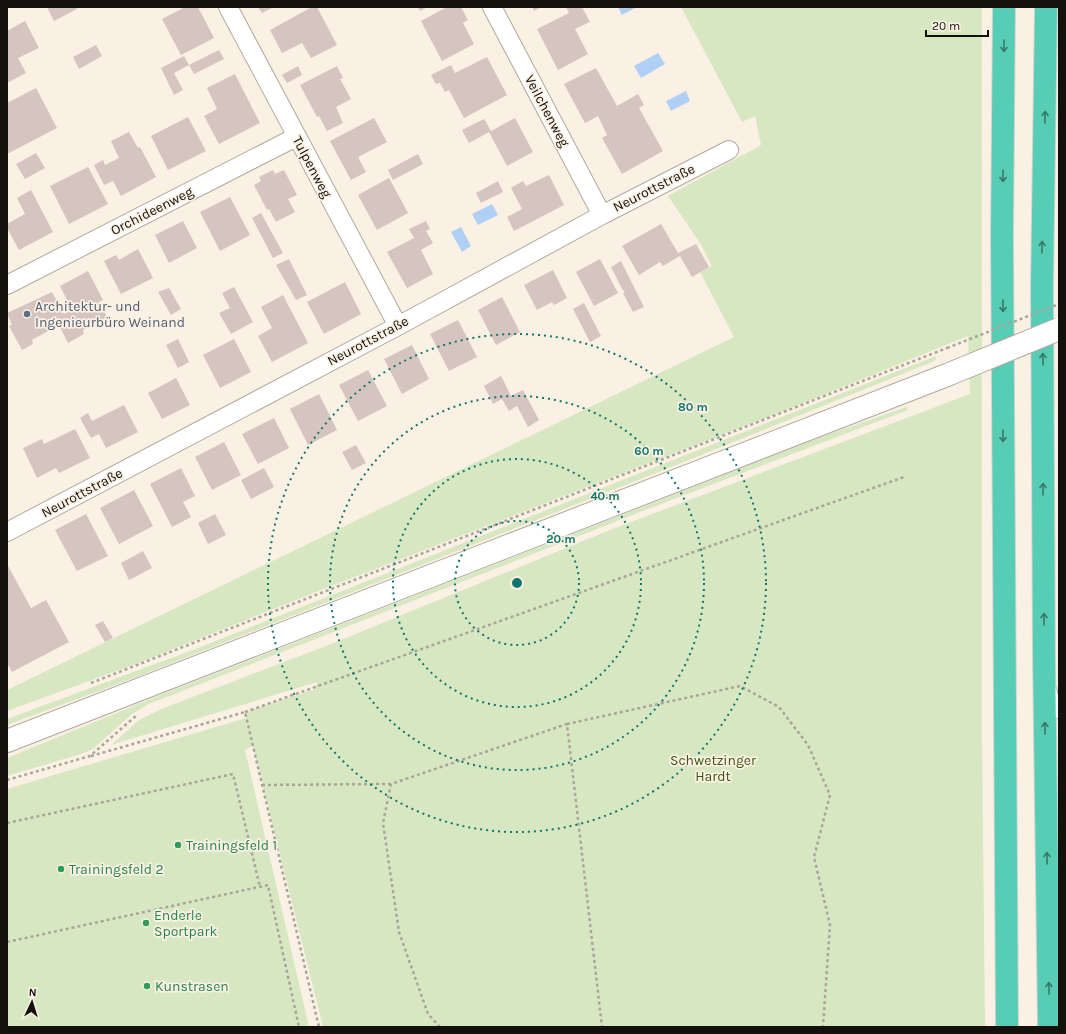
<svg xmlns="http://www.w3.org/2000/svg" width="1066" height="1034" font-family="Karla,sans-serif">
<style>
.green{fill:#d7e7c2}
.water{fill:#afcff5}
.building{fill:#d5c4bf}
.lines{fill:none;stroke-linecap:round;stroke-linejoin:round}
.service-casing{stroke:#b2a99d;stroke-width:11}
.minor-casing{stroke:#b2a99d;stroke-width:20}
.tertiary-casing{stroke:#b2a99d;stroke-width:24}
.motorway-casing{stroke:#d5d4d3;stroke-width:24}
.path{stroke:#aba49a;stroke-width:2.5;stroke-dasharray:3 3;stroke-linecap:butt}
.service{stroke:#fff;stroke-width:9}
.minor{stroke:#fff;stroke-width:18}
.tertiary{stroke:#fff;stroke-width:22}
.motorway{stroke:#57cdb5;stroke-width:22}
.tertiary-bridge-casing{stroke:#b2a99d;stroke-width:24;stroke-linecap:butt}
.path-bridge{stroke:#aba49a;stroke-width:2.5;stroke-dasharray:3 3;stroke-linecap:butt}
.tertiary-bridge{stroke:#fff;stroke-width:22}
.oneway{stroke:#397869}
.ring{fill:none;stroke:#0f766e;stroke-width:2;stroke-dasharray:2 4}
.service-dot{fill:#5c6f8a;stroke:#faf1e4;stroke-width:1.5}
.leisure-dot{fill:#2e9e5b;stroke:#faf1e4;stroke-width:1.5}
.labels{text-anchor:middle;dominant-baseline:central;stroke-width:3.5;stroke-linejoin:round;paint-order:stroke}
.street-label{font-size:14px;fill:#14110d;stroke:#faf1e4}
.service-label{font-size:14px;fill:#4e5e75;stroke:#faf1e4;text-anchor:start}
.park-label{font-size:14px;fill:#3e5513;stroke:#faf1e4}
.leisure-label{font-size:14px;fill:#27864d;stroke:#faf1e4;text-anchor:start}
.centre{fill:#0f766e;stroke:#faf1e4;stroke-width:2}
.ring-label{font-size:12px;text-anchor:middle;font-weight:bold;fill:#0f766e;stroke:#faf1e4;stroke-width:3.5;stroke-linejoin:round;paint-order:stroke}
</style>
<rect width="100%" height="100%" fill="#faf1e4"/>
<path class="green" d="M681,7H982V735L985,1027H323L253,746L245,750L309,1027H7V789L246,718L245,712L315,689L317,682L111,745L139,720L161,709L326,646L610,530L970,394L968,336L796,406L311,594L141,662L7,711V690L734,337L700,272L712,266L700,243L668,196L761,145L755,116L742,122Z
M936,356V359L932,362L689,460L131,679L7,725V719L198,648Z
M906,407L908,410L648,509L149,704L132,714L93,749L81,754L7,776V758L158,696L824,436Z"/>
<path class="water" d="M618,7H637L622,15Z
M658,53L665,64L641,78L634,66Z
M686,91L690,101L671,111L666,101Z
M492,204L498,215L478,225L472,214Z
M461,227L471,246L462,252L451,232Z"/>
<path class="building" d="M47,7H76L77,9L54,21Z
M185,7H198L214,38L181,55L162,19Z
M258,7H274L262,13Z
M312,7H317L337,45L311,58L302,43L282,53L270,30Z
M418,7H427L420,11Z
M447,7H461L468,20L463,23L474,44L442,61L421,21Z
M532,7H541L534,11Z
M566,7H582L590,22L575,29L588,54L558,70L537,29L569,13Z
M25,21L39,48L18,58L26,73L7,83V31Z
M96,45L102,56L79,69L73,57Z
M219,50L224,59L194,74L189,65L174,73L183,90L174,95L161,68L184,56L189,65Z
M487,57L507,95L464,118L449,90L445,92L440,83L436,84L431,75L451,65L455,73Z
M298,66L302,75L287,83L282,75Z
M337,66L343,78L340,79L351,99L336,107L343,123L327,131L319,116L317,117L300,85Z
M596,68L617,106L638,94L644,105L639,108L663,151L622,174L602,138L607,135L598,116L585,123L564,84Z
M235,74L260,123L219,144L204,116L217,109L207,88Z
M36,88L57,128L7,154V103Z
M188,117L206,151L168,170L151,136Z
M374,118L387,142L358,157L366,172L351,180L330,141Z
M515,118L533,152L507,166L489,132L469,143L462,130L484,119L491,131Z
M129,132L138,148L140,147L156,177L121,196L113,181L104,185L94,165L103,160L105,165L119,158L111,141Z
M36,153L45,168L25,179L16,164Z
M418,154L423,164L393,180L388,170Z
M88,167L108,204L69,224L50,186Z
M273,170L275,174L284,170L297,195L288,199L295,212L276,222L269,209L267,210L254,185L261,181L259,177Z
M549,175L564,205L514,231L507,217L522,209L511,188L523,181L526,186Z
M389,178L408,213L377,230L358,195Z
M498,181L503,192L481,203L476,193Z
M31,190L53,232L19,250L7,228V224L25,214L17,198Z
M230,197L250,235L220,251L200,212Z
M261,213L283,253L273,258L252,218Z
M183,221L197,248L169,263L155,235Z
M426,221L430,229L426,231L433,243L421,250L433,274L407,288L387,252L414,238L409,229Z
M661,224L678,253L696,244L709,267L692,277L680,256L663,266L660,262L639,275L622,246Z
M138,249L153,278L121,294L104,261L116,255L119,260Z
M289,259L307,295L296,300L276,265Z
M600,259L618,293L594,306L576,272Z
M621,261L644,307L633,312L623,293L625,292L622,289L611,267Z
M553,270L567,298L554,305L552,302L537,310L524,285Z
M88,271L103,300L99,302L107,317L83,330L84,334L68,343L59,325L32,340L33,344L22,350L9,326L12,325L7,313L52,292L64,314L72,310L60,286Z
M345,282L361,314L324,334L307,302Z
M234,287L253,322L231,334L219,313L230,308L222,293Z
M169,288L181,309L171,315L158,292Z
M283,295L308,343L272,362L258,336L272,328L261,307Z
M502,297L520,332L496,345L478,310Z
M584,303L601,336L590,342L573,309Z
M458,320L477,357L449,371L430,334Z
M178,339L189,362L178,368L166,345Z
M234,339L251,372L220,388L203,355Z
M412,345L429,379L402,394L384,359Z
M368,370L387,406L358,421L339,385Z
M501,376L511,396L523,390L539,420L528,427L517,406L509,411L502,399L493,404L484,386Z
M176,378L190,405L162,419L148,393Z
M319,394L337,430L308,445L290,409Z
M124,405L138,432L106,448L99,434L91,438L80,418L88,413L92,421Z
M274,418L289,448L258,464L242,434Z
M75,429L90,458L59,473L56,468L37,478L23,448L42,439L44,444Z
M224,442L241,475L212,490L195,457Z
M356,445L366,463L352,470L342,452Z
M181,468L195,496L183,502L191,517L172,527L150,484Z
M264,468L274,487L251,499L241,480Z
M134,490L153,526L119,544L100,508Z
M86,514L108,556L77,571L55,530Z
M215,514L226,535L208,544L198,523Z
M143,551L152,568L129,580L121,563Z
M7,564L31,608L46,600L69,642L12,672L7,663Z
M103,621L113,638L105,642L95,625Z"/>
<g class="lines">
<g class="service-casing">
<path id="service" d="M1052,690L1059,714"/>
</g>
<g class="minor-casing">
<path id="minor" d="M228,7L398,326
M492,7L602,215
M7,285L296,137
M7,532L398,326L602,215L729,150"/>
</g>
<g class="tertiary-casing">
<path id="tertiary" d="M7,741L947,375"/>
</g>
<g class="motorway-casing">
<path id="motorway" d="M1004,7L1002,235L1007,1027
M1046,7L1042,286L1044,658L1049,1027"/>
</g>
<path class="path" d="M91,683L947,348
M245,712L904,477
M567,724L740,686L779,707L808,745L830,795L814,857L830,925L823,1027
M91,756L245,712L319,1027
M7,780L90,756L137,715
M262,785L391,784
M7,823L233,774L260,887
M7,942L268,885L299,1027
M440,1027L428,1014L399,932L383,823L391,784L567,724L602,1027"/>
<use href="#service" class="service"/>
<use href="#minor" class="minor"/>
<use href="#tertiary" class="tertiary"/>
<use href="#motorway" class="motorway"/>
<g class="tertiary-bridge-casing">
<path id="tertiary-bridge" d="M947,375L1059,329"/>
</g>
<path class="path-bridge" d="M947,348L1059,304"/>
<use href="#tertiary-bridge" class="tertiary-bridge"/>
</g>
<defs><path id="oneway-shaft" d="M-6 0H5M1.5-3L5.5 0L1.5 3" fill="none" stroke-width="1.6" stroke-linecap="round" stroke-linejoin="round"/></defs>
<g class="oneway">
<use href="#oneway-shaft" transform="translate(1004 46) rotate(91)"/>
<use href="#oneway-shaft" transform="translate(1045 117) rotate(-89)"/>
<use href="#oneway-shaft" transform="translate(1003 176) rotate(90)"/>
<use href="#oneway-shaft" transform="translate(1042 247) rotate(-89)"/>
<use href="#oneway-shaft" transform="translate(1003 306) rotate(90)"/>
<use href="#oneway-shaft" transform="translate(1043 359) rotate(-91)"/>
<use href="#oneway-shaft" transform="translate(1003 436) rotate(90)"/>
<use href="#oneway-shaft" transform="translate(1043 489) rotate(-90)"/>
<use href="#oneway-shaft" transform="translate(1044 619) rotate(-90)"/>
<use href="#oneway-shaft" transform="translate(1045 728) rotate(-91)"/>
<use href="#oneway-shaft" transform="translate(1047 858) rotate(-91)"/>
<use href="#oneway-shaft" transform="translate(1049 988) rotate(-91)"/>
</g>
<g class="ring">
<circle cx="517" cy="583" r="62"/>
<circle cx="517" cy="583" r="124"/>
<circle cx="517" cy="583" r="187"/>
<circle cx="517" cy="583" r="249"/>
</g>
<circle class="service-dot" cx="27" cy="314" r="4"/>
<g class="leisure-dot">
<circle cx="178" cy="845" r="4"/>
<circle cx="61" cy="869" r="4"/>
<circle cx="146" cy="923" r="4"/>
<circle cx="147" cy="986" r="4"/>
</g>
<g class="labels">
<g class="street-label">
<text transform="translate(547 111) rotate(62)">Veilchenweg</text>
<text transform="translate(312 167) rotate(62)">Tulpenweg</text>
<text transform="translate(654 188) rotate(-27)">Neurottstraße</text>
<text transform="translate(152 211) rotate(-27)">Orchideenweg</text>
<text transform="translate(368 341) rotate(-28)">Neurottstraße</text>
<text transform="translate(82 493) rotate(-28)">Neurottstraße</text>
</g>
<g class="service-label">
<text x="35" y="306">Architektur- und<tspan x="35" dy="16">Ingenieurbüro Weinand</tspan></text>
</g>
<g class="park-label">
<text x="713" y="760">Schwetzinger<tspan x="713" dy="16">Hardt</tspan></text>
</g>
<g class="leisure-label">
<text x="186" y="845">Trainingsfeld 1</text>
<text x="69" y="869">Trainingsfeld 2</text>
<text x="154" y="915">Enderle<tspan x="154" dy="16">Sportpark</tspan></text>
<text x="155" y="986">Kunstrasen</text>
</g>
</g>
<circle cx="517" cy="583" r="6" class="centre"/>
<g class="ring-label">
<text x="693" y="411">80 m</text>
<text x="649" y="455">60 m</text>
<text x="605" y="500">40 m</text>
<text x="561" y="543">20 m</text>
</g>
<rect width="1066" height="1034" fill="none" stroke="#14110d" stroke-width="16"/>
<g transform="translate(32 1002) rotate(4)" stroke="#faf1e4" stroke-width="3" paint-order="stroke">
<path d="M0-3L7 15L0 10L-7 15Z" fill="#14110d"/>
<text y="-6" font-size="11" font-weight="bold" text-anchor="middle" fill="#14110d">N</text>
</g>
<path d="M926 30v6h62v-6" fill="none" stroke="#14110d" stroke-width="2"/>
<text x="932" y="30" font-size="12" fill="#14110d" stroke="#faf1e4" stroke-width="3" paint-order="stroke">20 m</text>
</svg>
